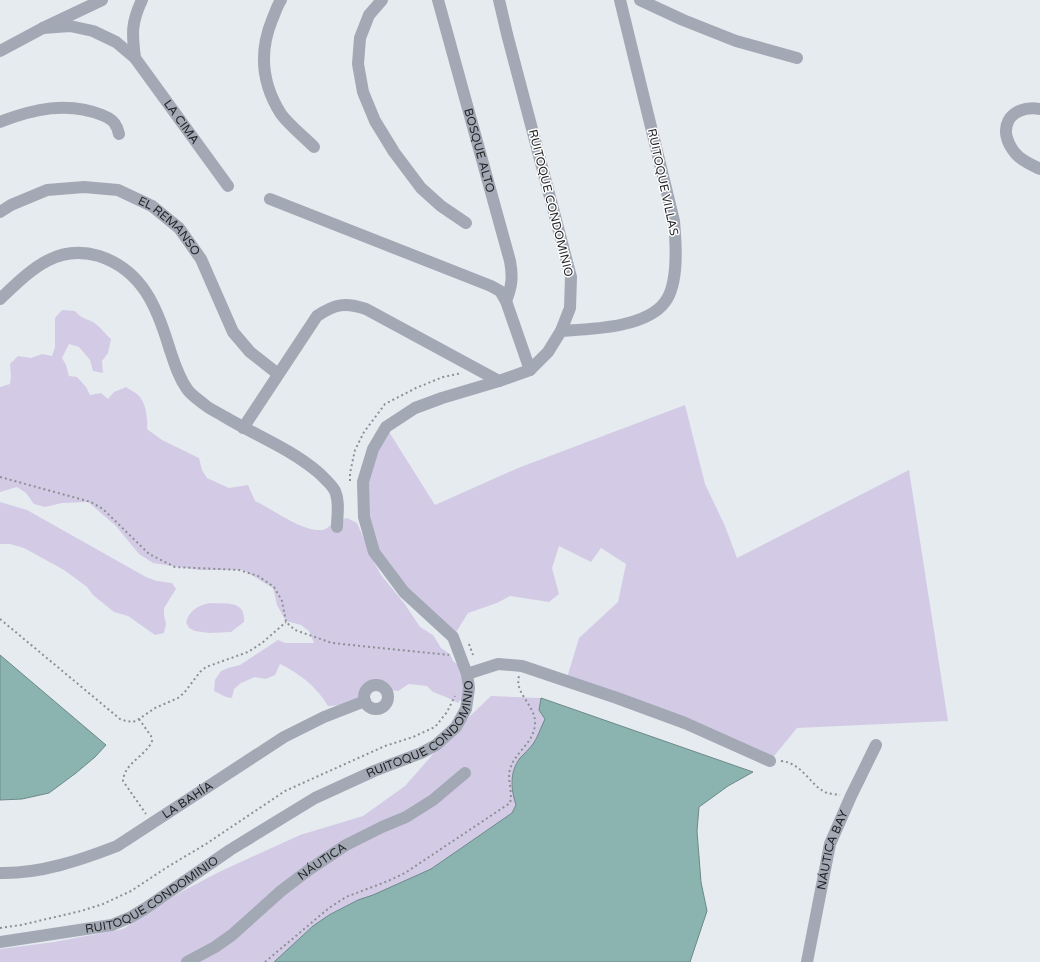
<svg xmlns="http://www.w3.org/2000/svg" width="1040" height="962" font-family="'Varela Round',sans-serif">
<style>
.green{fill:#d3cbe6}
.water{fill:#8bb4b1;stroke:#6c8988}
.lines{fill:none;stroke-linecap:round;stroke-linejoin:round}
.path{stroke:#8c9093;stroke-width:2;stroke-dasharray:2 3;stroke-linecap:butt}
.minor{stroke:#a3a8b5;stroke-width:12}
.labels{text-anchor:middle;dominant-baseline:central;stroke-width:3;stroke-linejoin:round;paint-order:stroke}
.street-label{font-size:12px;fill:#232527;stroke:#fff}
</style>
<rect width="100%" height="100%" fill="#e6ebf0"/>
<path class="green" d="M62,310L75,311C83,321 90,318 97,325C102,329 106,335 111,339L108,353L102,361L103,373L93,371L90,360L79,347L69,344L62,358L66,365L69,376L77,377L86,387L90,395L101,393L108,399L114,392L126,387C130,390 137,393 140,397C146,405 148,419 147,429L162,440L199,458L202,470L207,478L229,488L248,485L255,501C273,509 302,532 322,530C326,530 329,526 332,524C337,521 342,520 347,518L357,523L375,564L381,575L404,603L420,627L433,635L441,648L450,654L453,661L461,667L465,680L464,696L458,703L446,697L433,692L427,686L409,684L398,691L380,689H370L347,705L328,706C316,686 300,674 280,664L275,675L266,679L255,677L241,683L234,689L232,698L226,697L214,691L215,680L221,671L228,668L240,665L278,640L285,643H314L309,631L301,625L286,621L277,605L273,588L243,570H199L153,563L139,554L116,526L88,502L62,503L45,507L34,504L26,493L17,487L0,492V387L10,384L11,376L10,364L18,356L31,358L42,354L52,356L55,347V318Z
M685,405L705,484L725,526L737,558L909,470L948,721L797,728L770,761L566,681L579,638L618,602L626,564L601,548L591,562L559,546L552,568L559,594L549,602L510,596L497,603L468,613L453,637L387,570L364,517L373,449L386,427L435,505L518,468Z
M0,502L27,510L146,577L157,581L172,583L176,589L164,608V615L166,624L164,633L155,635L128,616L114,612L93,595L87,587L64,570L24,548L10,544H0Z
M209,603C224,604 246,599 244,622L231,632L209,633L195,631L189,628L186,622C190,610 197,606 209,603Z
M491,696L541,698L539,710L545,719C541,727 538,737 533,744C529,750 523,755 519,761C508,776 511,789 516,805L512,813L431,869L373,896L358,900L329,915L313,926L274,962H0V949L54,942L123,929L181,892L219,872L300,835L363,816L405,786L448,737Z"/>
<path class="water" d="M0,655L106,745L95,757L76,773L49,793L22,799L0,800Z
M541,698L753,772L728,786L699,807L697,831L701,882L707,911L690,962H274L313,926L329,915L358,900L373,895L431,869L512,813L516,805C511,789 509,773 520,758C524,754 529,749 533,744C538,737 541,727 545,719L539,710Z"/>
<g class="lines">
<path class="path" d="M0,477L91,502L103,509L149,554L175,567L239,570L258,576L274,587L282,601L286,622L295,630L332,643L449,655
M350,481V473L355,450L364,432L385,404L416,388L443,377L462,373
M0,619L120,719L126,721L133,722L139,719L155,708L178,698L184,693L200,672L206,667L248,652L262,643L286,622
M469,644L473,655
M139,719L151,736L152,741C146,756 124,763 123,781L146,814
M781,761C803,763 810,786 827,793C831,794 836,794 840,795
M0,928L21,925L81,911L103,904L131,891L169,866L206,844L285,791L385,746L413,737L435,727L447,712L455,696
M265,962L329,908L346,897L388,881L405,873L510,803C513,792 507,780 510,769C515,752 534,743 535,724C536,705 514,694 519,676"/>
<g class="minor">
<path d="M281,0C277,6 275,13 272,20C259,52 262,84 281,114C289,125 304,137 314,147"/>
<path d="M382,0L369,15L360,38L358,64L363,92L375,121L394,152L421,188L441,206L466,223"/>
<path id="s1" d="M438,0L510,261C513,277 512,286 506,301"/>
<path d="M640,0L683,20L736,41L797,58"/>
<path id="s2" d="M43,28L70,26L93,31L116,42L135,58L228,186"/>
<path d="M0,51L43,28L102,0"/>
<path d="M135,58C132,34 131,23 142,0"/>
<path d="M1040,109C1009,104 995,130 1016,154C1022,161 1032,165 1040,169"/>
<path d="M0,122C33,109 68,101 102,115C107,117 114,120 116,126C118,128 118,132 119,134"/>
<path d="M270,199L491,286L500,291L506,301L530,370"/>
<path id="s3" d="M0,212L11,205L47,190L84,187L118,190L152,206L179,228L201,259L233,332L250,352L278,374"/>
<path d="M0,299C29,272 55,243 99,256C142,270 157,307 169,347C174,362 178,376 187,389C191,395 199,400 205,405C211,410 219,413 225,417C257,436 291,449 319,473C324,478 332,485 335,491C340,502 337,516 337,527"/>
<path d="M561,331C591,329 646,328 665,302C679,284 676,243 674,221L620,0"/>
<path d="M243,428L317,316C335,304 345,302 366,309L499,381"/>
<path d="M467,674L498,664L522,666L617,698L685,723L770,761"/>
<circle cx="376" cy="697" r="12"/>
<path id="s4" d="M0,873C40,874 81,860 117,846L284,737L324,717L365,701"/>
<path id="s5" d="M0,942L112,925L131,917L146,908L230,850L315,798L374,771L421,753L436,745L456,727L466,709L469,688L467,674L453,637L404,592L374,552L364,517L363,482L373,449L386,427L415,408L442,398L499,381L530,370L548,352L561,331L570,308L571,277L507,34L499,0"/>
<path id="s6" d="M187,962L215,947L232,935L281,891L310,869L346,845L382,827L406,817L433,800L465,773"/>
<path id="s7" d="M807,962L830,844L851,796L876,745"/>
</g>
</g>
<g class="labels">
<g class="street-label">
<text stroke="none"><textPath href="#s2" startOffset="180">LA CIMA</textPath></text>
<text stroke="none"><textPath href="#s1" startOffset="156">BOSQUE ALTO</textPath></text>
<text transform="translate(663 182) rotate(78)">RUITOQUE VILLAS</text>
<text transform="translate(551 203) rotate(76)">RUITOQUE CONDOMINIO</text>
<text stroke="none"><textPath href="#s3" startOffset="187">EL REMANSO</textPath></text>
<text stroke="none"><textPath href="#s5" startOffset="486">RUITOQUE CONDOMINIO</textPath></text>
<text stroke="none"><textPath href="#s4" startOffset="205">LA BAHÍA</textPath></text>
<text stroke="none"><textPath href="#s7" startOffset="115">NÁUTICA BAY</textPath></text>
<text stroke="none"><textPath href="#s6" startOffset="169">NÁUTICA</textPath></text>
<text stroke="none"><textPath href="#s5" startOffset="162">RUITOQUE CONDOMINIO</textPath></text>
</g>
</g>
</svg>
